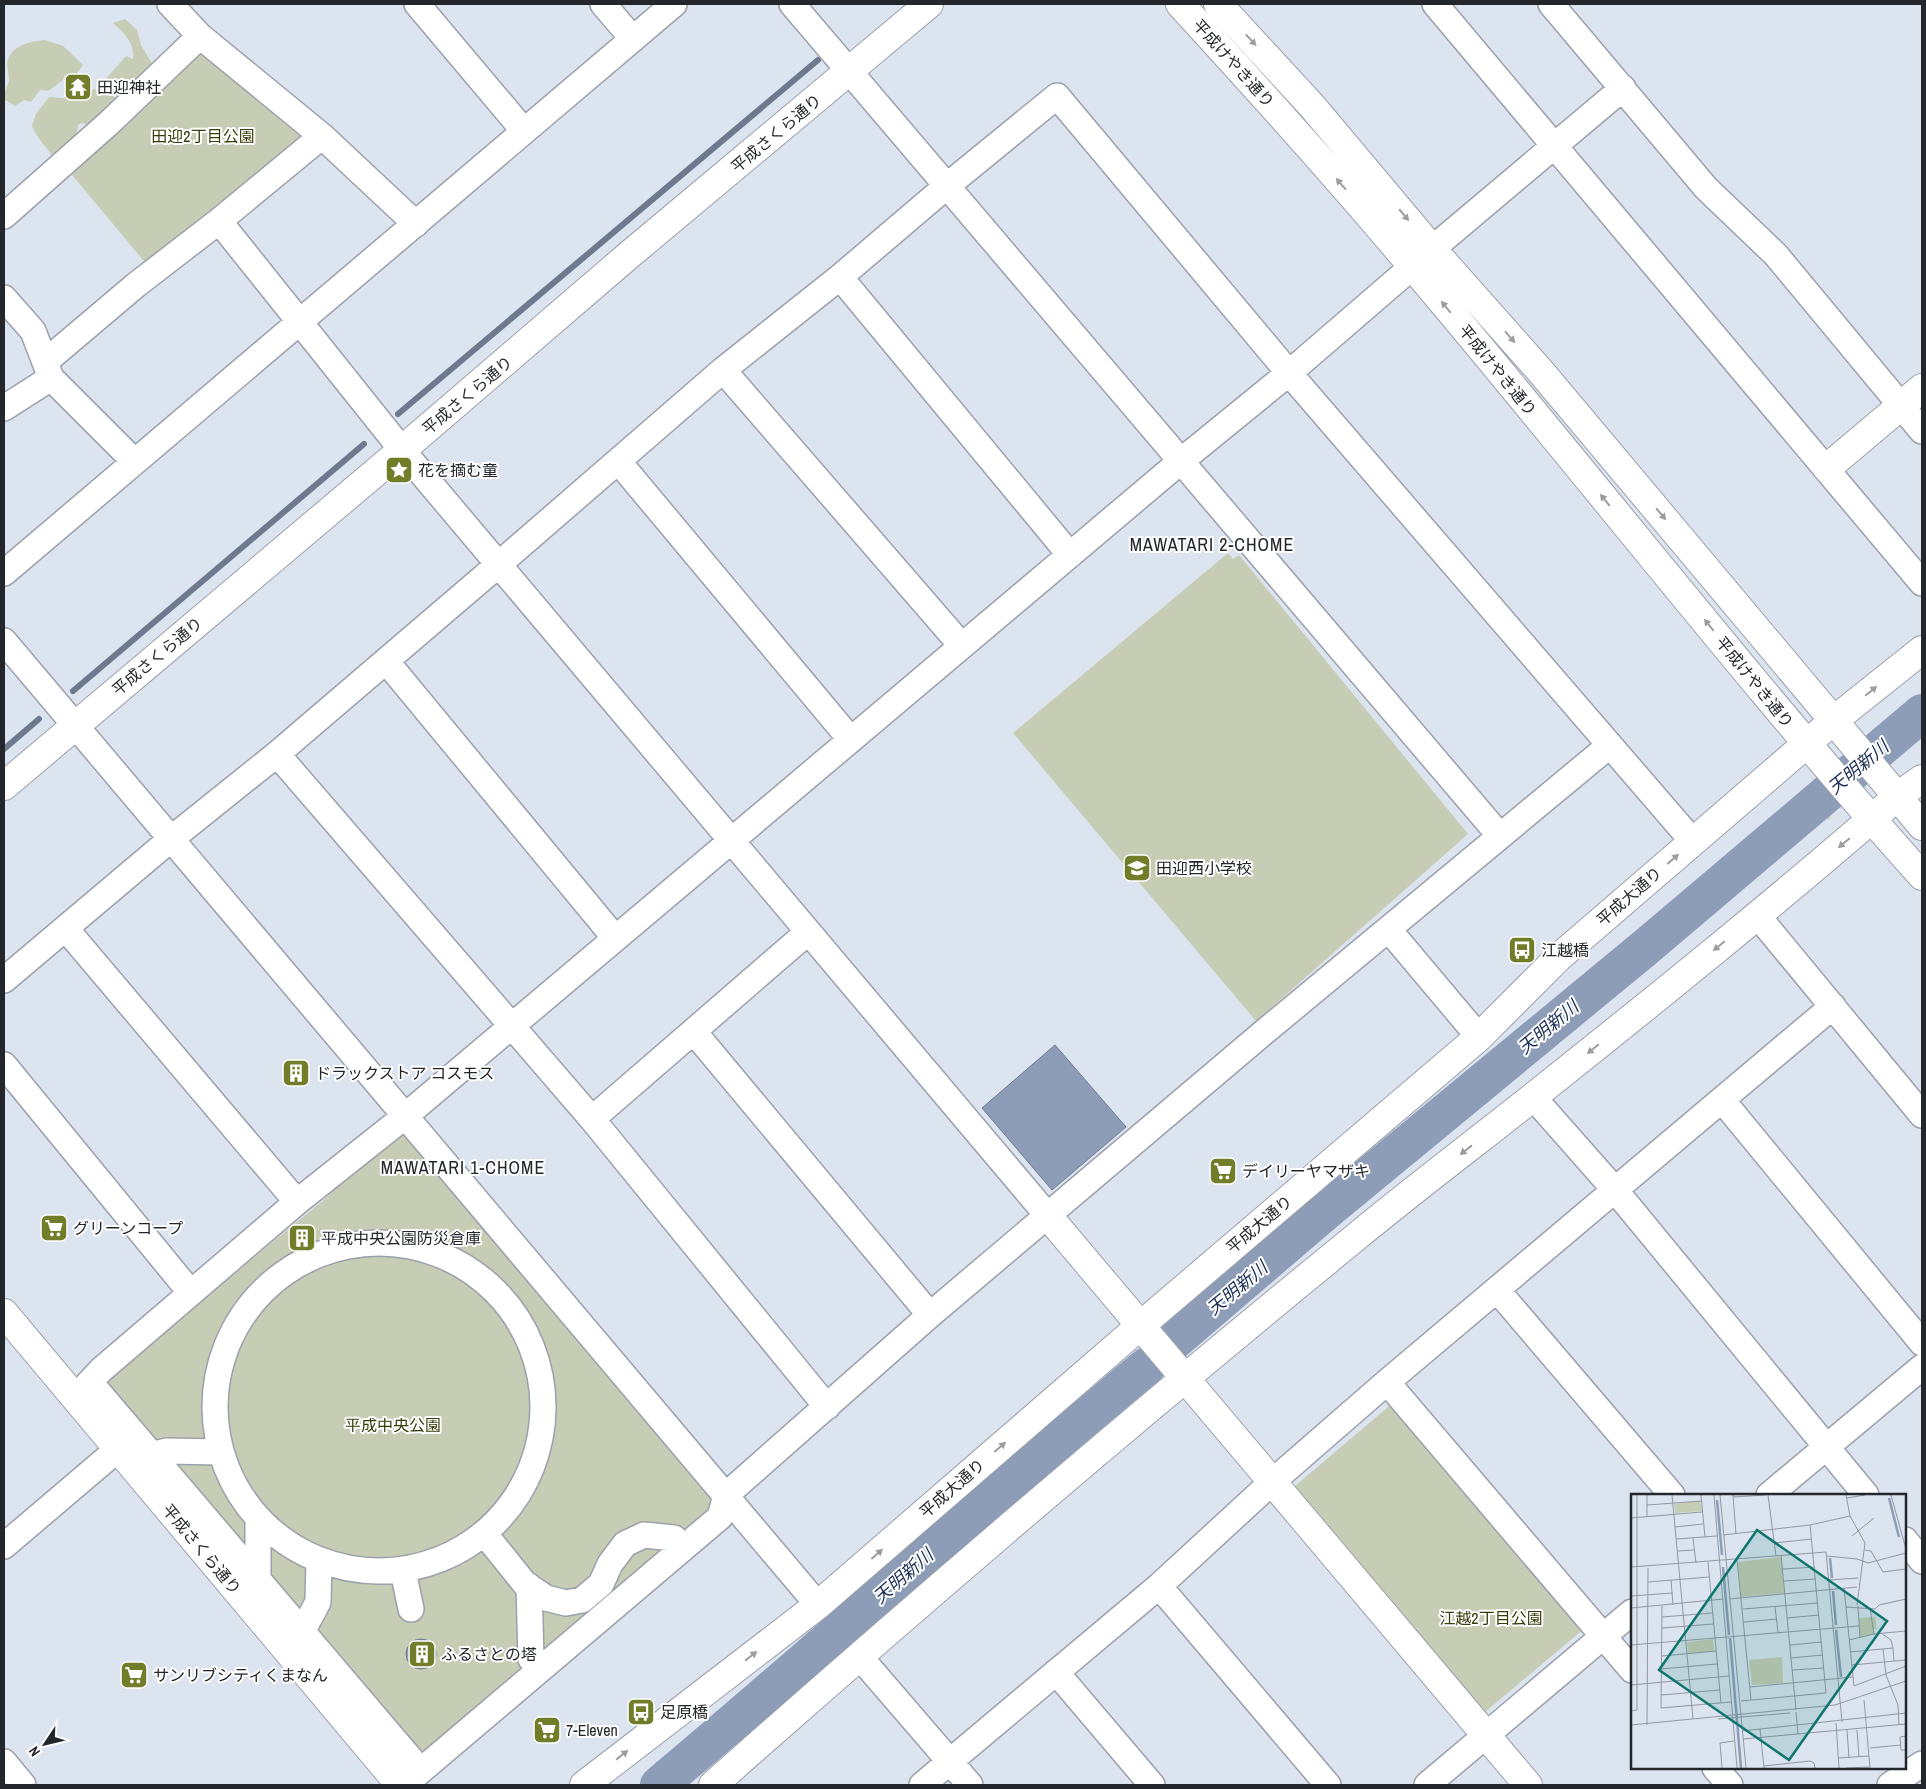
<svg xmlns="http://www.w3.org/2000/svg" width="1926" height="1789" font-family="'Archivo Narrow','Noto Sans JP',sans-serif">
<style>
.green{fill:#c7ccb4}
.water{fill:#8d9cb7;stroke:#6d798d}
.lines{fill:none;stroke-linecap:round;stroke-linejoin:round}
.stream{stroke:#6d798d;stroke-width:6}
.river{stroke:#8d9cb7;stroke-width:38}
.street-casing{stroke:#9aa1ac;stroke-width:28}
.secondary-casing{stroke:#9aa1ac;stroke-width:30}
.street{stroke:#fff;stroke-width:25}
.secondary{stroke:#fff;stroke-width:28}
.oneway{fill:#9c9da0}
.labels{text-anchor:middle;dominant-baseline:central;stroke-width:4;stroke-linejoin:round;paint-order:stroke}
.street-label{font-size:16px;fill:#23262b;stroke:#fff}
.poi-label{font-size:16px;fill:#23262b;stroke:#fff;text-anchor:start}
.park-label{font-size:16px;fill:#373d08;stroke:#fff}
.neighbourhood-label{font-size:18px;letter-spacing:1px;fill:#23262b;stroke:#fff}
.water-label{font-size:18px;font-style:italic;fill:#1a2e54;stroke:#fff}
.inset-river{fill:none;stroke:#8d9cb7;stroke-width:2.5}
.inset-road{fill:none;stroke:#9298a1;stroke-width:1}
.view{fill:#0f766e;fill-opacity:0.15;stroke:#0f766e;stroke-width:2.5}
.inset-edge{fill:none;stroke:#23262b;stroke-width:2.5}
</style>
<rect width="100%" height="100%" fill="#dce4f0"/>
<path class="green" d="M125,19L137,30L141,45L155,68L123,102L115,93L105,87L104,81L126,56L133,59C135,43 125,34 113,23Z
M200,36L322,136L153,272L63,164Z
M45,40L63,46L83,65L74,77L65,75L62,81L48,91L40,90L31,102L24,100L15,106L4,99C4,92 8,86 9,80C9,73 6,66 8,59C13,45 32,41 45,40Z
M104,89L115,97L119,108L94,126L81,123L78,125L75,141L55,160C47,147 37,139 32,126L36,114L49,97L76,99L80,90Z
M1228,553L1233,559L1239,555L1468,834L1256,1021L1013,733Z
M1879,725L1902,746V753L1882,757L1869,742L1872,730Z
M1823,786L1835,798L1833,810L1829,820L1802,791L1813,787Z
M406,1132L721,1501L415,1764L95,1388L325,1199L343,1180L363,1167Z
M1394,1402L1585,1628L1485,1712L1295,1486Z"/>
<path class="water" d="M1055,1045L1126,1127L1052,1190L982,1108Z
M406 1654a15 15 0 1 1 30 0a15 15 0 1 1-30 0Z"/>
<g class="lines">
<path class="stream" d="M398,414L818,60
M73,691L364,444
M4,749L39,719"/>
<path class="river" d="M1173,1342L1326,1211L1646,947L1922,713
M659,1785C824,1647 982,1503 1147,1366"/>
<g class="street-casing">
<path id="street" d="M170,4L200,36L322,136L416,224
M417,4L524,131
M603,4L633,39
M792,4L1500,836
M1435,4L1922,583
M1551,4L1706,188L1776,255L1922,431
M4,216L109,123L200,36
M219,221L402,450L1048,1216
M1432,249L1623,88
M840,277L1070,555
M4,298L33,331L51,378L134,461
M45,362L136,285L219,221L322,136
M723,370L962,646
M4,408L51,378
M618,461L851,740
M4,573L674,4
M4,641L818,1605
M386,661L615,938
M277,754L592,1119L827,1407
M1757,915L1922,1115
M66,929L297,1202
M1389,930L1479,1037
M4,980L171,839L277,754L498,565L723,370L840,277L948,185L1057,96L1289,373L1683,830
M694,1032L930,1315
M4,1065L191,1293
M1533,1097L1615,1190L1866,1495
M1722,1100L1922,1343
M592,1119L808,932
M215 1407a164 164 0 1 1 328 0a164 164 0 1 1-328 0Z
M1497,1290L1672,1495
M1387,1382L1632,1670
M95,1388L415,1764
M75,1398L101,1370L297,1202L404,1117L1181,461L1289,373L1413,266
M151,1455L167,1451L221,1452
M1769,1495L1922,1367
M258,1518V1580
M484,1533L525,1584L546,1598L566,1603L582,1600L601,1584L610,1564L625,1544L644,1535L674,1538
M1905,1540L1922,1561
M4,1546L118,1449
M403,1571L411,1609
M529,1586L531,1659
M1159,1586L1328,1785
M302,1632L318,1602L319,1560
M859,1656L970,1785
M1056,1672L1152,1785
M4,1762L23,1785
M1715,1768L1730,1785
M404,1785L720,1517L726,1495L930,1315L1263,1033L1610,745
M922,1785L1159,1586L1272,1482L1387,1382L1833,1006
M1427,1785L1632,1612
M1890,1785L1922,1764"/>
</g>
<g class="secondary-casing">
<path id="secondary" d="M1180,4C1259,90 1337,177 1413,267C1584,469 1746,679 1922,876
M1218,4L1312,106L1432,249L1542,373L1922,826
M1827,468L1922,388
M4,786L402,450L629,255L929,4
M1048,1216L1528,1785
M4,1313L400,1785
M584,1785L818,1605L1140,1326L1479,1037L1558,958L1833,721L1922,650
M713,1785C924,1598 1138,1415 1356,1237C1414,1189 1474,1144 1533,1097C1656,999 1779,900 1898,796L1922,779"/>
</g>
<use href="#street" class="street"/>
<use href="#secondary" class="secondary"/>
</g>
<defs><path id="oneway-solid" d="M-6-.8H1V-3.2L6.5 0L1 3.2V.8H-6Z" transform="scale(1.25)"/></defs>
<g class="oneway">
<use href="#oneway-solid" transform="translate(1251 40) rotate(47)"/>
<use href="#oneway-solid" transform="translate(1341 184) rotate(-131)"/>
<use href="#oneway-solid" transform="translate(1404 215) rotate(50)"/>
<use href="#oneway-solid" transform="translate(1446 307) rotate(-129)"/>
<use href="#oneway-solid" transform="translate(1510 337) rotate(49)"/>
<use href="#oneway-solid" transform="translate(1605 500) rotate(-129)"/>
<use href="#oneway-solid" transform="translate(1661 514) rotate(50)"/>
<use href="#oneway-solid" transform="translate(1709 625) rotate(-129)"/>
<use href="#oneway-solid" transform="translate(1871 691) rotate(-39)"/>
<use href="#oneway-solid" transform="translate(1844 843) rotate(140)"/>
<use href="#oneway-solid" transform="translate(1673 859) rotate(-41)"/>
<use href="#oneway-solid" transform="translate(1719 946) rotate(141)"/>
<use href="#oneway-solid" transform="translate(1593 1049) rotate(141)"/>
<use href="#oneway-solid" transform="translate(1466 1150) rotate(142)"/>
<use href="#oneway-solid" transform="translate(1000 1447) rotate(-41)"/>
<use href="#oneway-solid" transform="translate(877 1554) rotate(-41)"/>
<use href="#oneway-solid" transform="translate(751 1656) rotate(-38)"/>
<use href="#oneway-solid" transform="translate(622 1755) rotate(-38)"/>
</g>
<defs>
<g id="temple-square" transform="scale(1.4375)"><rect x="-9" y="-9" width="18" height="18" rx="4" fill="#727d2a" stroke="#fff"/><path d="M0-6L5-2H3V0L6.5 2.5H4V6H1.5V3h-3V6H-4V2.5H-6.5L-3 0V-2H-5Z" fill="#fff"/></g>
<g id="sight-square" transform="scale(1.4375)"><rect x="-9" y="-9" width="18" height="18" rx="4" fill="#727d2a" stroke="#fff"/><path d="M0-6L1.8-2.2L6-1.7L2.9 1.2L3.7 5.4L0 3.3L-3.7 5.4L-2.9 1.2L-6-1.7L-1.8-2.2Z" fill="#fff"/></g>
<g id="school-square" transform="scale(1.4375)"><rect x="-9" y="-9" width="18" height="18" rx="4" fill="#727d2a" stroke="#fff"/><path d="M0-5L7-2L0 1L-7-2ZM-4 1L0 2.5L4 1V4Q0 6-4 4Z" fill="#fff"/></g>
<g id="bus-square" transform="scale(1.4375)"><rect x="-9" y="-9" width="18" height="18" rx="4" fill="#727d2a" stroke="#fff"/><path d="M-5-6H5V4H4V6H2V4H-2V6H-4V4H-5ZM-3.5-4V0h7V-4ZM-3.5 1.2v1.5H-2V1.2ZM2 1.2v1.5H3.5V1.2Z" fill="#fff"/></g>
<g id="building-square" transform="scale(1.4375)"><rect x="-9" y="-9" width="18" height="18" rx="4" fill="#727d2a" stroke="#fff"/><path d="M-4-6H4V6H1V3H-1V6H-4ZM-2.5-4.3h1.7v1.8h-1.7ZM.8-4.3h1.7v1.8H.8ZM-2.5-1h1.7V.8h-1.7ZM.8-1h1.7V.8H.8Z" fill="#fff"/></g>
<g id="supermarket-square" transform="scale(1.4375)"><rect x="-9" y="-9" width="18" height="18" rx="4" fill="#727d2a" stroke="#fff"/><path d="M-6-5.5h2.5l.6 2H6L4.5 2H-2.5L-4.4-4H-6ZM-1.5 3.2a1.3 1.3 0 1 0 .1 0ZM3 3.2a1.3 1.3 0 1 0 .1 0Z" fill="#fff"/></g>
</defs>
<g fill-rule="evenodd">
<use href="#temple-square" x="78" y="87"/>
<use href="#sight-square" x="399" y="470"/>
<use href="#school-square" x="1137" y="868"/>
<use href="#bus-square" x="1522" y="950"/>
<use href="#building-square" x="296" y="1073"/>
<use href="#supermarket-square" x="1223" y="1171"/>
<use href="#supermarket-square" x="54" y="1228"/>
<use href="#building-square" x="302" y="1238"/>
<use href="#building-square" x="422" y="1654"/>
<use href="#supermarket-square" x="134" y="1675"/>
<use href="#bus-square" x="641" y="1712"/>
<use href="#supermarket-square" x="547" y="1730"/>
</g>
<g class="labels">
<g class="street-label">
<text transform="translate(1234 63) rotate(48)">平成けやき通り</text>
<text transform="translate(776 133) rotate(-40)">平成さくら通り</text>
<text transform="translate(1498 370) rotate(51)">平成けやき通り</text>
<text transform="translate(467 395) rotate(-40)">平成さくら通り</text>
<text transform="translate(157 656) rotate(-40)">平成さくら通り</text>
<text transform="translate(1755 682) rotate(51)">平成けやき通り</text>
<text transform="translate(1629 896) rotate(-41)">平成大通り</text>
<text transform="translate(1259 1224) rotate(-40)">平成大通り</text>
<text transform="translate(952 1488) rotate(-41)">平成大通り</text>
<text transform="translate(202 1549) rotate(50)">平成さくら通り</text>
</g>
<g class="poi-label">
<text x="97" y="87">田迎神社</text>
<text x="418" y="470">花を摘む童</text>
<text x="1156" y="868">田迎西小学校</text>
<text x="1541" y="950">江越橋</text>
<text x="315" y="1073">ドラックストア コスモス</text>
<text x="1242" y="1171">デイリーヤマザキ</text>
<text x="73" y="1228">グリーンコープ</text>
<text x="321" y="1238">平成中央公園防災倉庫</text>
<text x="441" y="1654">ふるさとの塔</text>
<text x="153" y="1675">サンリブシティくまなん</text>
<text x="660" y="1712">足原橋</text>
<text x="566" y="1730">7-Eleven</text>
</g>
<g class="park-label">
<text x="203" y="136">田迎2丁目公園</text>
<text x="393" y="1425">平成中央公園</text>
<text x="1491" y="1618">江越2丁目公園</text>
</g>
<g class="neighbourhood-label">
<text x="1212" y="544">MAWATARI 2-CHOME</text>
<text x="463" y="1167">MAWATARI 1-CHOME</text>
</g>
<g class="water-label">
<text transform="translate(1858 767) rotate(-40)">天明新川</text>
<text transform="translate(1548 1027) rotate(-40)">天明新川</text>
<text transform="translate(1237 1288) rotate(-40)">天明新川</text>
<text transform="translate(903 1576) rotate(-41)">天明新川</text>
</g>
</g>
<g transform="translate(1631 1494)">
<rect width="275" height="275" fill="#dce4f0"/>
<path d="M69,7L71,17L44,19L43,10ZM150,63L153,99L110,103L107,68ZM245,123V134L248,135H242L243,140L229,143L228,124ZM82,145L83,157L57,159L56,148ZM151,163L152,189L121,191L118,166Z" fill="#c7ccb4"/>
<path class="inset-river" d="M258,4L268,43M86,6L91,61M199,64L201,84M92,73L98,141M202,97L205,131M205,136L210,183M99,144L110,274"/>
<path class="inset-road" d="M41,1L62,225M70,1L74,43M83,1L106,274M89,1L115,274M102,1L105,40M137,1L145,62M215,1L219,22L234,49L226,111M260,1L275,55M102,3L135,1M216,4L234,1M16,11L71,7M16,23V1M0,24L71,18M44,33L72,30M92,41L179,31L219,22M221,42L243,24M62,44L65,69M45,45L86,42M143,49L181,45M234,56L240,57L252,78L275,75M47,57L63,56M150,61L165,216M196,62L226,65L237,69L275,59M106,65L120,206M77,68L90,209M0,73L195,58L211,228M152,75L184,73M40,86L42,111M198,86L227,84M153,87L185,85M17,88L78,83M213,94L223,192L275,172M0,102L42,99M98,105L226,93M31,112L30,214L100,208M227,112L229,143M144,113L147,138M215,113L244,115L248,111L275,105M0,114L92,105M239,114L243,140M112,115L187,109M31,123L81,119M156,124L188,121M113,128L146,125M31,134L82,130M250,139L260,146L262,154M218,146L243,140L275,137M0,151L228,132M159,151L191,148M252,155L255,181L267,211L268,231M219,158L262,154L263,167M31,162L85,157M160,164L192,161M221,171L275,166M30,175L86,170M161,176L193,174M0,191L98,182M119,193L222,183M30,201L89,196M233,206L239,274M110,207L195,199L179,31M0,217L6,216V1M165,218L167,240M87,225L159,219M205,229L208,274M0,231L204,211L275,187M16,231L17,74M129,235L133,274M216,236L218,264M226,236L228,263M111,237L275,219M275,242L269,243L270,256H275M112,245L275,230M239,254L270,251M207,264L238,262M133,272L179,267L183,269L184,274M91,274L89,249L103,247M215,274L239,273"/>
<path class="view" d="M126,36L256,127L158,266L28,176Z"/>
<rect width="275" height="275" class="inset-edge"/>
</g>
<rect width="1926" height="1789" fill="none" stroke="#23262b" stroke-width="10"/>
<g transform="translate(45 1744) rotate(235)" stroke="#ffffff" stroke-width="4" paint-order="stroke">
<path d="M0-4L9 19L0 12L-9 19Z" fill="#23262b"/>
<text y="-8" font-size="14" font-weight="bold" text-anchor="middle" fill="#23262b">N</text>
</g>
</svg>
